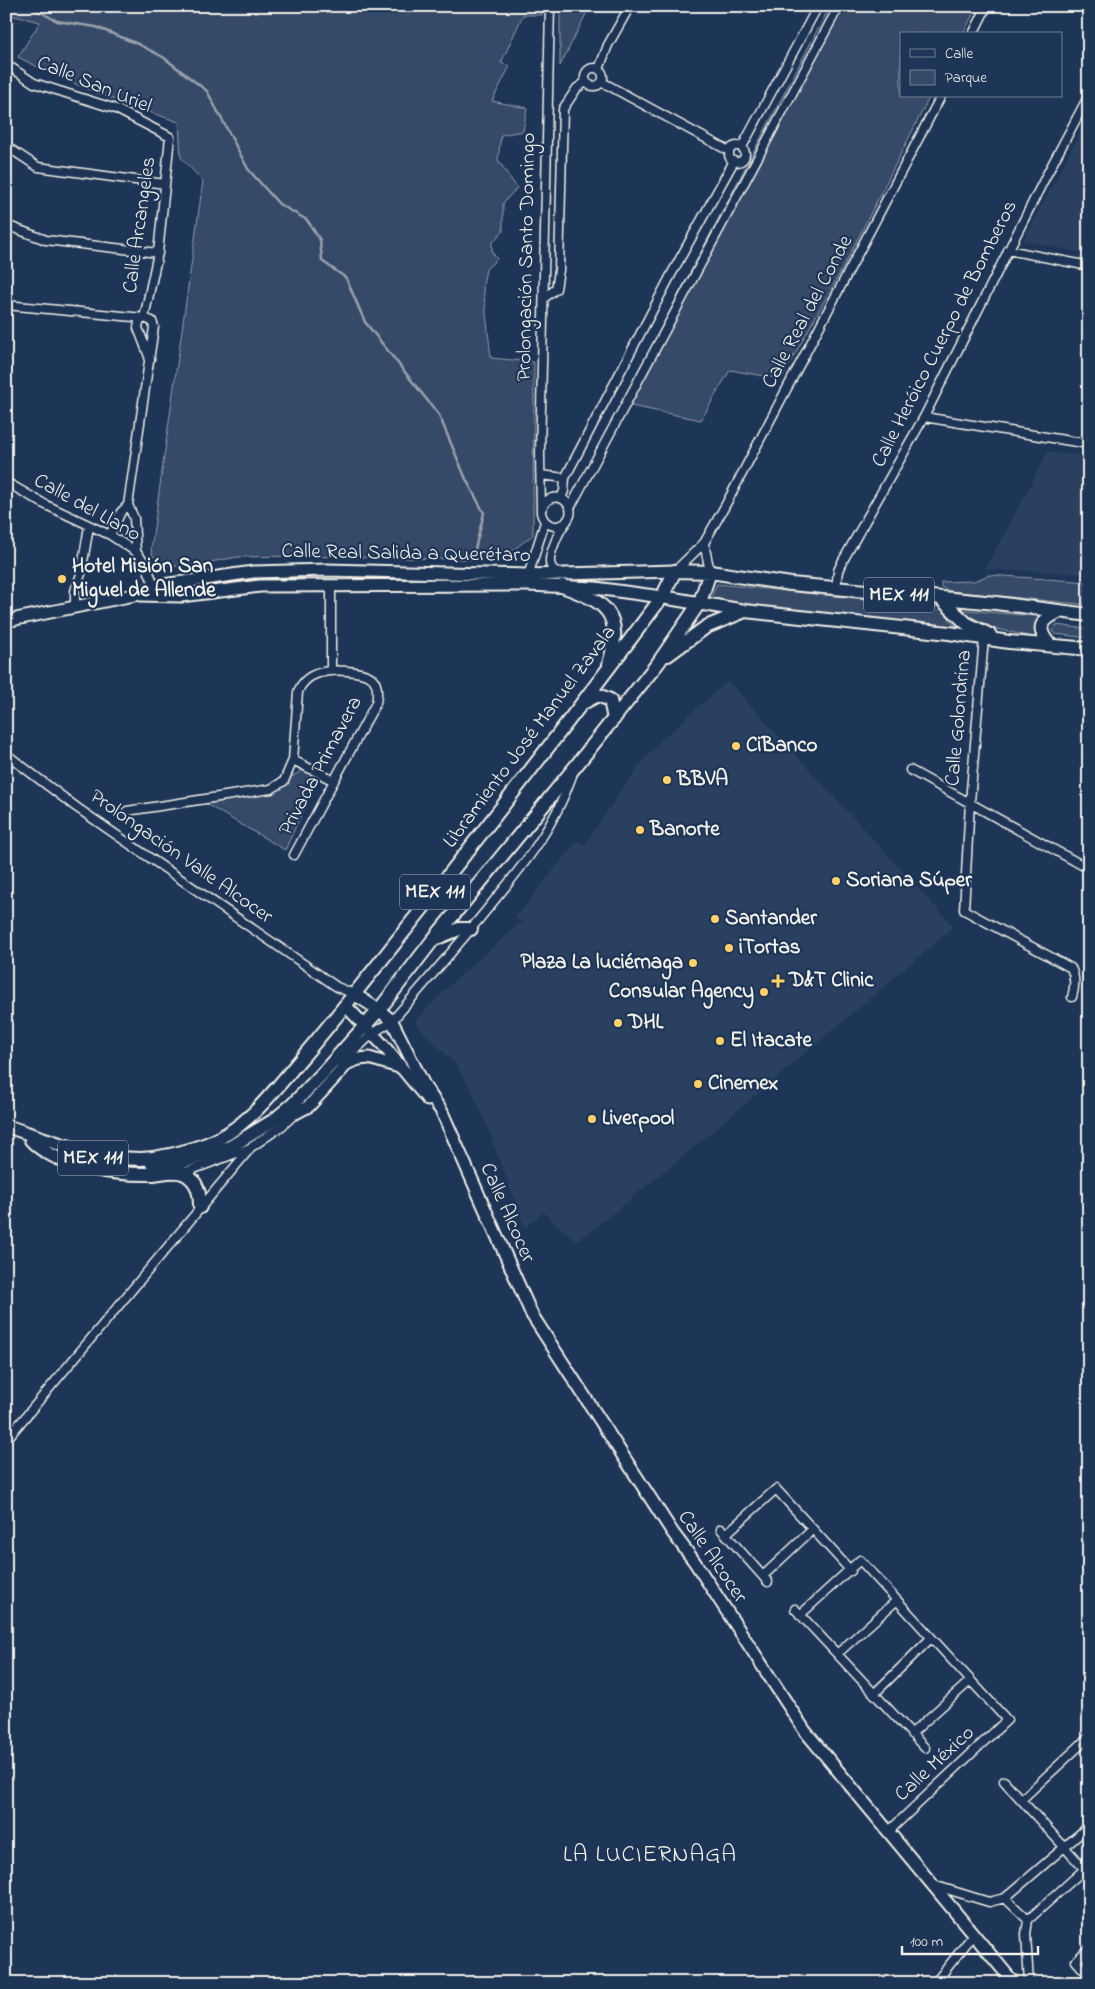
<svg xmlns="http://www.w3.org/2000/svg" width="1095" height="1989" font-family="'Indie Flower',sans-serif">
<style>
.built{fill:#2a4060}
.green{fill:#354a67;stroke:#949ea8}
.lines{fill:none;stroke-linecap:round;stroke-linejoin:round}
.stream{stroke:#9aa2ab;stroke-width:2.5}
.street-casing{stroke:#f4f1e8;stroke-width:11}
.secondary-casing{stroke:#f4f1e8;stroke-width:15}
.primary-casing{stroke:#f4f1e8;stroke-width:16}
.street{stroke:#1d3557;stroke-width:8}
.secondary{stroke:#1d3557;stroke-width:11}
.primary{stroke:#1d3557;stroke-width:12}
.poi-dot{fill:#ffd166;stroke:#1d3557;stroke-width:2}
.labels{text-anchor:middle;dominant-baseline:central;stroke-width:4.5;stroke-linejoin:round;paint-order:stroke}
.shield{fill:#1d3557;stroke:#b4b9bc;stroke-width:1}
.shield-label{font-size:20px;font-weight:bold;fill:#f4f1e8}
.street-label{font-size:21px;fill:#f4f1e8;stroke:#1d3557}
.poi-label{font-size:21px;font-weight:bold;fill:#f4f1e8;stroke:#1d3557;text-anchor:start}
.quarter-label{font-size:24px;letter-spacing:1px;fill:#f4f1e8;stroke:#1d3557}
</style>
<rect width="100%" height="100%" fill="#1d3557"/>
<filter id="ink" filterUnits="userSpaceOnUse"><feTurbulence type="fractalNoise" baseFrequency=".02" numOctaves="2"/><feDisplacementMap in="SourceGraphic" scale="10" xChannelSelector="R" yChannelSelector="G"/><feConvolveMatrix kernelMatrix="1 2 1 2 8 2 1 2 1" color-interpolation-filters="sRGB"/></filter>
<g filter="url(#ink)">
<path class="built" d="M1089,116V254L1023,241Z
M1048,452L1089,457V574L985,569Z
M728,681L954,927L717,1128L594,1229L576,1241L543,1212L525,1228L486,1124L469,1086L456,1065L414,1022L454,981L523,921L514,919L577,841L585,844L623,787L648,755L664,737Z"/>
<path class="green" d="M6,6H541L542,15H523L501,63L510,66L492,101L527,108L523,131L501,135L498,160L517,188L503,203V231L492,243V252L497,259L486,269L483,286L491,358L534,362L533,535L500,560L296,556L238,557L182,567L166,565L153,556L151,549L203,181L181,158L179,122C124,104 69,84 18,57L40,22L6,14Z
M560,6H590L560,66Z
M830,6H977L963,34H901V96H930L844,266L781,379L730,370L701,420L621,404Z
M989,575L1089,582V605L949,591L941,587V582L974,581Z
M717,584L943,607L951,622L967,633L884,621L710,600Z
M954,609L1044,617L1041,639L980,625Z
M1056,625L1089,629V638L1055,634L1052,631Z
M303,770L318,778L285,850L206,804L264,794Z"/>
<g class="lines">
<path class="stream" d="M29,6L57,21L96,27L138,44L163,57L207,91L248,169L279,204L307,220L320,240L322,261L346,278L365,322L439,415L466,479L484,513L475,549"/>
<g class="street-casing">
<path id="street" d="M550,6L540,454L541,513C544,524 553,529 564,524
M973,34L987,6
M6,64L34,83L116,109L170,137L158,253L144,318L139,322L138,328L150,359
M585 77a9 9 0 1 1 18 0a9 9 0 1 1-18 0Z
M599,69L608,45L630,6
M602,82L729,151
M6,146L38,167L165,184
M729 154a8 8 0 1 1 16 0a8 8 0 1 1-16 0Z
M742,147L818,6
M6,225L46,240L158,253
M1008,250L1089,266
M544,298L556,289L559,270L563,109L577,88L586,82
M6,305L144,318L152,321L154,327L128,505L134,518L136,552
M924,417L1089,444
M541,475L565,478
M6,482L46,505L110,535L136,552L145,563L156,589
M561,498L564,491L565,478L672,273L734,161
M542,508C548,494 564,494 570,508
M110,535L121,512L128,505
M704,543L710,572
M675,571L704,543L725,506L941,96
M559,574C555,571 550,568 550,562C549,554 559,531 564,525C568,519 572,516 570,508L839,6
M527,579L545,522
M331,586V669
M836,589L838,571L841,564L924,417L1046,176L1089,95
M75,607V591L81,574L89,526
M984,638L970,802L964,910L1071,968C1076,978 1075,987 1072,997
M6,754L76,807L337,987L354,994
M293,760L334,781
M910,770L1089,869
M127,811L271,789L284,781L293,760L298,692C305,672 328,669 347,671C370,673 381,677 376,703L294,855
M341,1064L372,1034L392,1021C426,982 461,942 493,902C527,861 554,827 572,776
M183,1173L250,1148L282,1126L299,1110
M6,1440L249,1150
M721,1529L768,1582
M726,1534L776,1489L851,1571
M763,1576L813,1529
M795,1609L925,1748
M800,1615L860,1560L1007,1720L888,1832
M837,1654L896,1601
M874,1694L931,1638
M911,1734L970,1681
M1004,1781L1089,1874
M1021,1800L1089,1737
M933,1885L989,1902L1005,1898L1089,1826
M1005,1898L1028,1920
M1089,1948L1076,1961L1089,1976
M935,1983L974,1934
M1029,1983L1026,1934L1028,1920L1089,1865"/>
</g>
<g class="secondary-casing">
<path id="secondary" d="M140,595L181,596L260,586L527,585L595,588L662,597
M6,621L139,594L156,586L253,572L327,570L527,575L675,571
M354,994L379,1010L392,1021L425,1087L442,1112L532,1315L673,1533L694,1561L805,1731L1014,1983
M346,1006L383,1045L428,1100
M296,1113L309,1106L348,1063L359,1059L369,1058L399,1067"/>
</g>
<g class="primary-casing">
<path id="primary" d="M562,586C606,602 624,613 609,664
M662,597L745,611L949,633L1009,642L1089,649
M940,598L966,623L990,635
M1050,645C1035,628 1041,620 1060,611
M668,655L706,627L745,611
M585,702L598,695L610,700L614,719
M437,938L459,929H471
M6,1126C49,1140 95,1159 141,1159C161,1158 185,1152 204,1145C245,1131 273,1092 300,1060C326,1030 351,998 376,967C473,845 569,722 662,597L675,571L710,572L791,584L996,603L1089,615
M31,1140C57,1168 118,1175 154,1174C164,1173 175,1169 185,1174C198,1181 200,1194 200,1207
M152,1164L182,1162L230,1147L274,1120L293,1104L321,1075L379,1010L432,941L575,767L658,663L700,602L710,572"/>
</g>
<use href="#street" class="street"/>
<use href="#secondary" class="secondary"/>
<use href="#primary" class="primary"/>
</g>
</g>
<g class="poi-dot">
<circle cx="62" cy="579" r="5"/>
<circle cx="736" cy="746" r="5"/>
<circle cx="667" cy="780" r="5"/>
<circle cx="640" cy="830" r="5"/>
<circle cx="836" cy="881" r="5"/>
<circle cx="715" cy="919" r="5"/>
<circle cx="729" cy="948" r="5"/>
<circle cx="693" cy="963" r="5"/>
<path d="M775.5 973.5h5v5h5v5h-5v5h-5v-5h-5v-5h5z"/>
<circle cx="764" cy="992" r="5"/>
<circle cx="618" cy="1023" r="5"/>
<circle cx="720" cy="1041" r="5"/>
<circle cx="698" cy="1084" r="5"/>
<circle cx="592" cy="1119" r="5"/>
</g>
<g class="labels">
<g class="shield">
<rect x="864" y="577.5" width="70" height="35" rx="4"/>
<rect x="400" y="874.5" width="70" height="35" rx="4"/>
<rect x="58" y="1140.5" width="70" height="35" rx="4"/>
</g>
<g class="shield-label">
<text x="899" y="595">MEX 111</text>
<text x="435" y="892">MEX 111</text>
<text x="93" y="1158">MEX 111</text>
</g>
<g class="street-label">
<text transform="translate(94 85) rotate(22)">Calle San Uriel</text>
<text transform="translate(140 225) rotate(-82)">Calle Arcangeles</text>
<text transform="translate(527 257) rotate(-89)">Prolongación Santo Domingo</text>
<text transform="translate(808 312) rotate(-62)">Calle Real del Conde</text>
<text transform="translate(945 334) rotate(-63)">Calle Heróico Cuerpo de Bomberos</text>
<text transform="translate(87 508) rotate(29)">Calle del Llano</text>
<text transform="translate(406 554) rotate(1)">Calle Real Salida a Querétaro</text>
<text transform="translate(959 718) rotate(-85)">Calle Golondrina</text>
<text transform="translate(530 737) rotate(-53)">Libramiento José Manuel Zavala</text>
<text transform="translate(321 766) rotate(-62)">Privada Primavera</text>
<text transform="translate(181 857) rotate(35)">Prolongación Valle Alcocer</text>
<text transform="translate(507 1213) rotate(66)">Calle Alcocer</text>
<text transform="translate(712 1557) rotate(56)">Calle Alcocer</text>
<text transform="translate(935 1764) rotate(-43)">Calle México</text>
</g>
<g class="poi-label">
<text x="72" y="567">Hotel Misión San<tspan x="72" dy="24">Miguel de Allende</tspan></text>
<text x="746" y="746">CiBanco</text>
<text x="677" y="780">BBVA</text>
<text x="650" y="830">Banorte</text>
<text x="846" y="881">Soriana Súper</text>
<text x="725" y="919">Santander</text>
<text x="739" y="948">iTortas</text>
<text x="683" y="963" text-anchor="end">Plaza La luciérnaga</text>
<text x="789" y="981">D&amp;T Clinic</text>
<text x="754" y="992" text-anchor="end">Consular Agency</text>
<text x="628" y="1023">DHL</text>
<text x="730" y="1041">El Itacate</text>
<text x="708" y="1084">Cinemex</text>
<text x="602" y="1119">Liverpool</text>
</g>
<g class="quarter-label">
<text x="650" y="1855">LA LUCIERNAGA</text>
</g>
</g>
<rect width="1095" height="1989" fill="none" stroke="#1d3557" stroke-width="25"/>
<rect x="12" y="12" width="1070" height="1964" fill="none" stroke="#f4f1e8" stroke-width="2" filter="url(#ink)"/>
<rect x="900" y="32" width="162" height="65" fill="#1d3557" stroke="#738091"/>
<rect x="910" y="49" width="25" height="8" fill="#1d3557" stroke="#738091"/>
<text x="945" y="58" font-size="15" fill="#f4f1e8">Calle</text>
<rect x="910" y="70" width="25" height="15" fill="#354a67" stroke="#738091"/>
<text x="945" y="82" font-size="15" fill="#f4f1e8">Parque</text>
<path d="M902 1946v8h136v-8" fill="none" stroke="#f4f1e8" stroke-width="2.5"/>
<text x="910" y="1946" font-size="15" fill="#f4f1e8" stroke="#1d3557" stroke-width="4" paint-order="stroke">100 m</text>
</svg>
